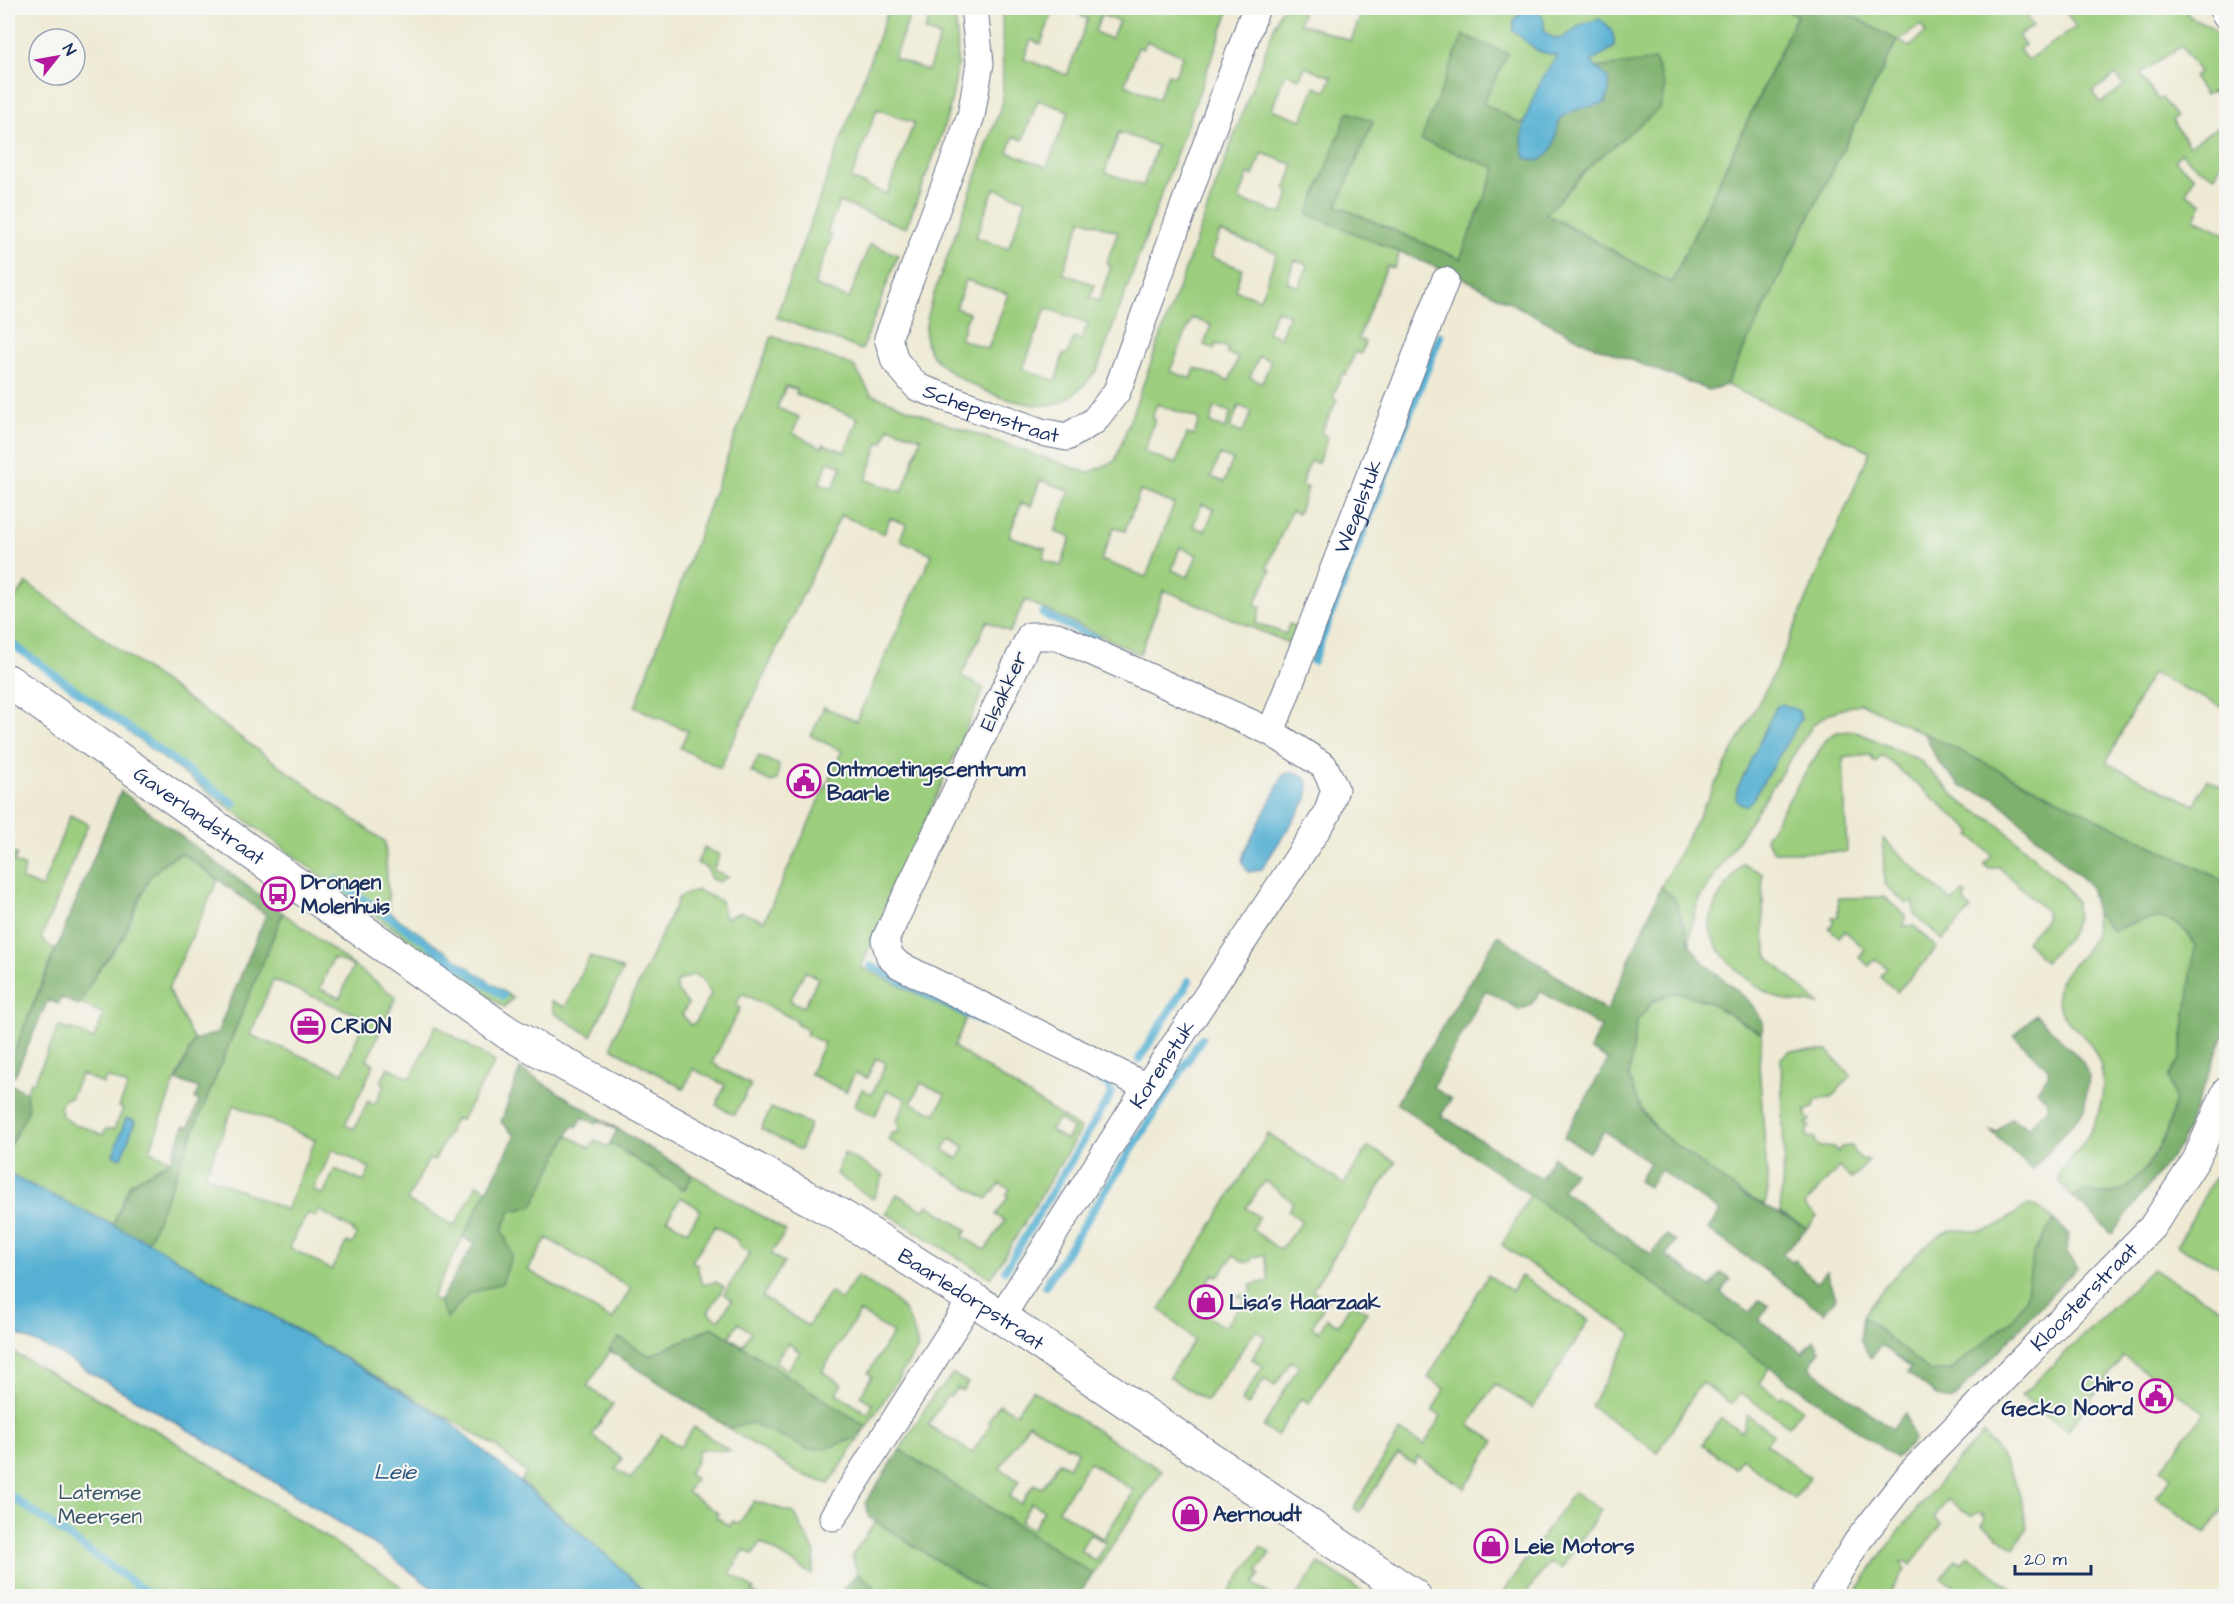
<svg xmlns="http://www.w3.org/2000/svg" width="2234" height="1604" font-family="'Architects Daughter',sans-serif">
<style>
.green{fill:#9cce7e;stroke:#5c7e6e;stroke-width:1.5;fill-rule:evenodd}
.forest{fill:#7db16d;stroke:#4c7066;stroke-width:1.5}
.water{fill:#55b0d3;stroke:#387098;stroke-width:1.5}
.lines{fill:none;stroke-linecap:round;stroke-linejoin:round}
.stream{stroke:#55b0d3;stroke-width:8}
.minor-casing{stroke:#657087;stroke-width:29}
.major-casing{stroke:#657087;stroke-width:35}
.minor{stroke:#fff;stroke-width:27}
.major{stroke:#fff;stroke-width:33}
.labels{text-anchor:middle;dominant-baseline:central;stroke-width:4.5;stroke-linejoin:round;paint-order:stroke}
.street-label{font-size:21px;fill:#1b2f5e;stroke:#f6f6f2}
.poi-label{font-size:21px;font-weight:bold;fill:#1b2f5e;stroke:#f6f6f2;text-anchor:start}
.park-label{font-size:21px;fill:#3b5766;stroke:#f6f6f2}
.water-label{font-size:22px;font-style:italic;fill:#2c5681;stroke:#f6f6f2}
</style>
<rect width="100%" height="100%" fill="#f6f6f2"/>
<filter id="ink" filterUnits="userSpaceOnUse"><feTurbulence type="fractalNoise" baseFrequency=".0167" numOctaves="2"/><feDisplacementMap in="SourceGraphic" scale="12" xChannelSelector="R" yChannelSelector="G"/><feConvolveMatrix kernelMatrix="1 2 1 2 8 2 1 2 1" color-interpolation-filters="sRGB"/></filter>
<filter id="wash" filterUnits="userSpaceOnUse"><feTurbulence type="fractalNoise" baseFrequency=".008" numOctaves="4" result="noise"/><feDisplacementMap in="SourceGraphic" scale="24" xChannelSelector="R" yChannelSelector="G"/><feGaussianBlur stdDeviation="1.35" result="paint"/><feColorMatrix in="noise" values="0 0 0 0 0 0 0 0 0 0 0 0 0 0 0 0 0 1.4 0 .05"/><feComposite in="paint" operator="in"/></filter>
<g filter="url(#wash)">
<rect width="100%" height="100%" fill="#eeead4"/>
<path class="green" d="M889,8H952C973,81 931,159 906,228L839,202L827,233L832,236L814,285L849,299L870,244L898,255L862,350L776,317ZM911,13L929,19L925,31L940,37L928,71L894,58ZM877,109L914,123L887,194L851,179Z
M1002,8H1054L1041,44L1031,40L1024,59L1067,75L1088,19L1081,16L1084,8H1230L1097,370C1085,384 1076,396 1059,403C1027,414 946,381 929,350C922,337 927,319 930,305L1003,101ZM1101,15L1119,21L1111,39L1095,32ZM1146,41L1183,55L1175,76L1168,74L1158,99L1125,84L1138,47L1143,49ZM1038,100L1069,111L1047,167L1008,152L1014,136L1023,140ZM1119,132L1157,146L1143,186L1105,172ZM994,188L1026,200L1008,249L976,237ZM1082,219L1118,232L1106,264L1111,266L1099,301L1090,298L1095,285L1062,273ZM966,280L1008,294L988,349L960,339L969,313L956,308ZM1046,308L1088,323L1081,340L1074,337L1067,355L1063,354L1056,381L1023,369Z
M1281,8H1304L1299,23L1351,41L1363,10L1358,8H1783L1797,15L1671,283L1546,214L1593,163L1550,98L1521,124L1483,103L1463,36L1496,168L1460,259L1337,206L1373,122L1348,113L1308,214L1400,252L1394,268L1387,266L1358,339L1365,342L1361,354L1355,352L1346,375L1342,374L1333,397L1337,400L1321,433L1328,437L1318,463L1310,461L1301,485L1308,488L1298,514L1291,511L1267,568L1271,570L1255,604L1261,607L1256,623L1286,634L1289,624L1297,627L1291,644L1164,590L1140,654L1025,600L1010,632L987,621L961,677L984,688L861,967L966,1018L954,1047L1081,1129L991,1278L886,1213L897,1194L924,1211L928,1205L967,1230L963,1237L985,1250L1005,1221L996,1215L1008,1197L1006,1195L1010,1189L1000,1184L987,1199L888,1140L892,1132L896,1134L900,1125L896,1122L906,1099L887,1090L875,1116L854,1106L862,1089L872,1094L886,1063L876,1058L867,1078L855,1073L846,1092L810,1074L824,1043L806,1034L808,1030L796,1024L797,1021L742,993L736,1005L740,1008L712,1063L751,1085L734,1115L716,1105L725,1085L693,1069L684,1089L612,1048L614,1037L679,897L697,890L721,901L725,918L741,912L764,921L842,751L811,736L824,707L856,721L932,554L900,540L906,524L890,518L884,534L841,515L720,768L680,748L688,731L635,707L772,336L854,366L871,394L947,424L1088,473L1115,461ZM1305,67L1332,77L1326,91L1315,87L1302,120L1272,109L1285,73L1300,78ZM1262,153L1294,165L1285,190L1290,192L1282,214L1239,200L1248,174L1253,176ZM1220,232L1277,253L1260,299L1235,290L1242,269L1211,257ZM1295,260L1308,265L1299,287L1287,282ZM1276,310L1289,315L1280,337L1267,332ZM1192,318L1211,325L1204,345L1214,349L1216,344L1228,348L1226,353L1238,358L1229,381L1195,368L1191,379L1170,371ZM1259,356L1271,361L1262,383L1250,377ZM786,386L797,390L796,394L858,418L845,452L823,444L822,448L793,433L799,417L777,408ZM1157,404L1199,419L1194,436L1187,434L1176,464L1144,452L1155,419L1152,418ZM1239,406L1252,411L1242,433L1230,428ZM1215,407L1231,412L1225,429L1210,423ZM889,427L921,438L902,492L866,480L879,442L883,443ZM1220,455L1233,460L1224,482L1211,477ZM828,461L842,466L833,488L820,483ZM1040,480L1070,491L1055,532L1071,537L1061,566L1043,560L1046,549L1009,536L1021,503L1031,506ZM1140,491L1174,504L1146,577L1101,560L1114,527L1125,531ZM1202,504L1214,509L1205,531L1193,526ZM1180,547L1197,555L1188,577L1172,570ZM805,971L818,978L804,1007L790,1001ZM693,975L701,978L711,994L696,1022L690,1025L682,1014L688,1004L678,992L676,982ZM921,1083L945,1094L936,1114L911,1103ZM1058,1119L1073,1129L1066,1140L1050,1130ZM951,1138L965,1147L958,1159L943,1149Z
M1852,8H2040L2027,17L2033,26L2018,36L2025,45L2019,49L2027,60L2076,27L2063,8H2183C2193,22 2196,18 2209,26C2231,42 2226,87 2226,111L2213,91L2205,95L2193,77L2199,72L2181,46L2140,74L2158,100L2162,98L2176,117L2172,120L2189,146L2226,121V154L2215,176L2198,168L2181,153L2175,160L2194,177L2186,194L2202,203L2195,219L2226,234V709L2152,673L2106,763L2195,805L2207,779L2226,789L2223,798L2226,800V882L1861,703L1830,713L1813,725L1699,899L1691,926L1690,945L1675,899L1661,887L1779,664L1870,451L1726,385L1897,41L1846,13ZM1921,25L1926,32L1910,47L1898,41ZM2116,75L2124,86L2100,103L2093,91Z
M27,583L385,842L389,912L513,998L504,1007L346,895L8,642V608Z
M1855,731L1919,760L1962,803L1998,824L2064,885L2076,902L2077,919L2070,935L2045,962L2026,941L2046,919V911L1999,867L1989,869L1984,864L1992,855L1970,835L1972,831L1882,755L1877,761H1873L1871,755L1843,758L1847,852H1774L1765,838L1827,738L1837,732Z
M759,756L779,765L777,780L771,782L751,772Z
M70,815L88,824L41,939L55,950L8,1067V851L17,855L14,862L25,867L21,879L42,888Z
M1883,839L1952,902L1963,892L1966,894L1964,901L1971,909L1943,940L1914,914V902L1906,903L1884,884Z
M704,848L720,855L713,870L728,877L718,882L711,879L707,868L697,863Z
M182,853L218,880L168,989L194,1040L171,1091L150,1151L171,1160L130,1184L113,1225L8,1174V1149L28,1111L26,1092L31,1081L34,1082L59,1026L69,1031L71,1028L93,1040L104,1014L80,1003L95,975L122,939L149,878L165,862ZM81,1074L103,1084L107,1077L128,1086L119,1107L123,1109L114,1129H106L103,1135L80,1125L76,1126L61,1115L62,1112L59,1108L64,1099L70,1098Z
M1742,864L1762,873L1764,936L1768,957L1819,1004C1807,1003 1794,1003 1783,1000C1757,992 1709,952 1710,924C1710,903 1731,880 1742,864Z
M1884,897L1905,915L1904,926H1914L1937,948L1897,992L1880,976L1887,968L1876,959L1869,966L1859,957L1865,949L1845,931L1839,937L1829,928L1833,923L1832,917H1838V898Z
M283,913L396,997L367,1060L374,1064L345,1125L354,1129L368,1101L375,1104L385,1084L381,1082L388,1067L411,1078L436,1025L495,1062L461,1120L456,1118L434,1161L429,1159L407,1201L455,1226L477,1184L487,1190L432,1298L439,1302L447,1317L468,1294L502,1283L512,1255L502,1230L511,1211L533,1206L567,1135L590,1148L595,1140L607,1147L610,1143L684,1190L693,1175L786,1231L771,1254L784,1263L762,1297L808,1326L830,1292L841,1300L857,1276C894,1299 909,1302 918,1348L829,1484L798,1473L728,1428L751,1423L808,1449L827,1448L853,1439L867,1427L712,1327L649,1356L619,1338L587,1386L613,1404L592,1435L622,1459L616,1469L631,1479L661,1434L680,1447L694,1427L731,1451L699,1449L696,1462L688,1474L695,1479L687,1492L718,1513L716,1517L730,1526L733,1521L739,1524L754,1501L794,1513L815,1553L812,1575L761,1542L753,1555L744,1550L730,1573L754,1589L752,1592L760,1596H649L613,1561L521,1481L526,1473L497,1447L148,1242ZM333,958L353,966L340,998L320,989ZM273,980L365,1018L343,1073L250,1035ZM234,1105L315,1140L286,1210L205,1175ZM333,1149L370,1168L364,1182L335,1169L323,1195L313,1190ZM681,1197L701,1210L687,1231L667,1219ZM319,1210L353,1230L352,1232L357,1235L352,1244L347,1242L331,1270L289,1247L308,1213L315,1217ZM715,1226L737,1240L739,1246L750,1253L724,1294L732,1300L719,1320L708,1312L724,1287L716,1282L702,1285L697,1265L692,1261ZM547,1238L631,1288L612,1320L528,1270ZM860,1312L893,1333L868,1373L872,1376L860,1396L873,1404L868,1414L836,1393L842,1384L822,1371ZM738,1323L751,1332L743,1346L729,1337ZM788,1343L800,1352L787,1370L775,1361Z
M2096,913L2113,931C2146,916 2176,908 2195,945L2180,1060L2169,1077C2170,1084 2175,1092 2174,1100C2173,1128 2145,1183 2116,1192C2105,1196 2094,1194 2083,1191L2073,1197L2059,1183V1174C2064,1163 2072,1158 2079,1149C2101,1120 2113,1080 2092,1046C2082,1032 2062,1021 2058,1003C2052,974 2082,962 2092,940C2096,933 2095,921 2096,913Z
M590,956L623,970L591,1036L554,1013L551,1001L565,1007Z
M1677,992L1709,1002L1762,1034L1759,1064L1768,1190L1765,1205C1722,1186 1634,1127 1629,1077C1628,1067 1631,1055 1632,1045C1632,1038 1632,1029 1634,1022C1640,1005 1662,996 1677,992Z
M1789,1051H1828L1851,1076L1831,1098L1819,1099L1815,1102L1814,1108L1806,1110V1117L1810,1120L1806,1124L1810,1127L1807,1130V1137L1815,1138L1816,1144L1821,1147H1833L1838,1152L1841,1147L1852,1146L1853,1151L1861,1159L1869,1160L1852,1179L1839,1167L1804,1205L1817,1217L1807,1228L1780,1213L1784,1156L1781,1058Z
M771,1108L810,1124L800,1150L761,1129Z
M1268,1134L1344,1184L1368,1147L1396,1162L1312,1290L1328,1299L1312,1327L1319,1332L1327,1318L1338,1325L1352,1302L1367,1312L1309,1403L1301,1398L1277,1436L1263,1427L1299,1366L1291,1361L1275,1386L1264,1379L1248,1406L1241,1402L1263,1366L1252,1359L1265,1337L1256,1330L1206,1401L1169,1377L1194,1340L1160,1309ZM1265,1181L1293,1202L1288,1211L1302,1221L1280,1250L1252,1229L1259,1217L1246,1208ZM1234,1255L1245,1263L1251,1261L1252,1257L1265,1255L1269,1281L1250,1285L1252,1292L1238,1296L1245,1300L1224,1328L1192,1304L1213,1274L1218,1277Z
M844,1153L884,1175L873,1199L836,1174Z
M2226,1156V1271L2177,1246Z
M1530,1195L1770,1367L1759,1383L1780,1398L1783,1395L1802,1409L1789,1426L1741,1393L1732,1404L1701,1382L1658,1453L1591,1406L1632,1334L1502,1245Z
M2029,1205L2038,1207L2056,1222L2030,1280L2026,1298L2013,1319L1951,1370L1930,1372L1863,1316C1876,1295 1929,1234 1952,1230C1963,1229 1975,1233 1985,1230C2002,1227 2014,1212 2029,1205Z
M2152,1269L2226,1311V1505L2206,1534L2156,1497L2171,1477L2161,1469L2204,1412L2168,1387L2171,1383L2159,1374L2156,1379L2123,1356L2068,1431L2021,1396Z
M1488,1275L1512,1291L1521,1276L1589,1320L1533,1408L1495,1384L1469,1425L1495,1441L1465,1488L1418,1457L1414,1464L1398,1454L1359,1512L1354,1508L1400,1431L1424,1445L1441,1416L1433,1411L1445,1389L1428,1378Z
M8,1350L161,1433L384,1574L414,1596H8Z
M953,1374L968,1383L962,1391L957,1388L950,1397L947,1396L928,1425L972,1453L991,1424L988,1422L999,1404L1016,1413L1032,1390L1162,1471L1093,1574L900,1450L936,1391L942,1388ZM1029,1423L1068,1447L1069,1445L1078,1451L1068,1467L1059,1462L1042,1488L1034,1484L1021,1504L1009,1497L1019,1481L1000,1468ZM1089,1462L1134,1491L1103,1539L1058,1510ZM1031,1503L1044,1510L1033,1529L1020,1522ZM1090,1534L1106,1543L1095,1561L1080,1550Z
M1747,1415L1774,1434L1766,1444L1810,1478L1794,1499L1742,1458L1735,1468L1702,1444L1721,1418L1738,1430L1743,1431Z
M1983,1433C2010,1465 2020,1486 2027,1527L2014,1548L1982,1524L1985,1520L1984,1515L1979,1512L1971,1516L1948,1499L1934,1518L1942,1524L1911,1565L1906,1561L1901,1562L1906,1570L1887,1596H1853C1893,1536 1934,1485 1983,1433Z
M1574,1492L1601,1510L1561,1569L1550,1562L1524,1596H1513L1504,1591Z
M876,1521L993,1596H876L873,1585L857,1573L852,1556Z
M1261,1547L1270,1553L1257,1572L1260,1574L1254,1584L1272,1596H1226Z
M1968,1555L2023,1596H1967L1942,1578L1956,1559L1962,1563Z
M1319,1563L1369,1596H1296Z"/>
<path class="forest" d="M1783,8H1852L1847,13L1897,40L1726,385L1709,390L1589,344L1467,280L1308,214L1348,112L1373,121L1337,206L1460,259L1496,168L1421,140L1463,35L1508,54L1483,103L1521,124L1588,69L1655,60L1665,87L1660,108L1593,163L1546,214L1671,283L1797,16Z
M1924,733L2226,882V1030L2181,1144L2112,1234L2073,1197L2083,1191C2094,1194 2105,1196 2116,1192C2145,1183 2173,1128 2174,1100C2175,1092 2170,1084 2168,1077L2180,1060L2195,945C2176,908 2145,916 2113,931L2096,913L2090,886L1995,798L1962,787L1938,762Z
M121,791L283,913L148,1242L113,1225L130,1184L171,1160L184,1126L189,1127L199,1101L195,1099L199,1088L177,1080L194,1040L217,1033L266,915L182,853L165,862L149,878L122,939L95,975L79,1005L61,998L58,1004L48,1000L15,1075L12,1074L8,1083L26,1092L28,1111L8,1149V1067Z
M1661,887L1675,899L1690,945L1704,963L1748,1000L1758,1013L1763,1024L1762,1034L1709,1002L1678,992L1656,998L1637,1021L1629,1078L1643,1113L1660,1133L1743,1195L1807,1228L1782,1254L1792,1262L1795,1260L1816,1283L1827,1271L1836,1298L1824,1313L1708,1229L1720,1212L1660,1170L1648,1187L1638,1181L1650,1163L1604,1131L1589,1152L1564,1137L1608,1060L1590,1049L1601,1027L1540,991L1531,1005L1520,1010L1486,990L1433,1087L1451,1099L1441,1115L1541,1178L1553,1157L1574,1172L1562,1190L1651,1254L1667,1235L1676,1241L1666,1255L1711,1287L1721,1273L1731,1279L1721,1293L1749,1313L1759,1300L1769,1306L1759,1320L1803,1353L1814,1340L1820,1350L1809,1367L1892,1429L1905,1413L1914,1440L1896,1458L1530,1195L1396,1103L1498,935L1607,1011Z
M2036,1014L2083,1062L2089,1077L2084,1110L2032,1170L1991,1131L1997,1132L2011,1118L2028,1128L2047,1108V1100L2036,1090L2048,1076V1068L2014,1036Z
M520,1069L693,1175L684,1190L610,1143L617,1130L599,1120L596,1124L583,1117L577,1127L573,1125L533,1206L511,1211L502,1230L512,1255L502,1283L468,1294L447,1318L439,1302L474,1244L463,1237L515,1136L501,1122Z
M2054,1220L2069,1234L2066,1252L2077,1268L1951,1401L1939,1397L1908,1373L1911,1367L1881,1345L1871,1358L1860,1339L1863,1316L1930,1372L1951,1370L2013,1319L2026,1298L2033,1254Z
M712,1327L867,1427L853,1439L827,1448L808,1449L751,1423L728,1428L609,1350L619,1338L650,1356Z
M900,1450L1093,1574L1078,1596H993L870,1518L865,1503Z
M857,1573L873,1585L876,1596H839Z"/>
<path class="water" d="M1534,8C1543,15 1545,19 1544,31C1561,48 1566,33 1581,25C1587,22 1594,21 1600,19C1611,27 1615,34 1614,47L1591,62L1608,78L1609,92L1605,103C1592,107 1576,107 1565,115C1549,127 1565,146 1539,161L1526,158C1512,134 1541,76 1557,56L1538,51L1513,31L1514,21L1523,9Z
M1782,704L1799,711L1801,719L1753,799L1746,806L1740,804L1736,798L1737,790L1776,707Z
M1293,772C1309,776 1311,786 1306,801L1261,870L1248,872L1242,861L1244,853L1283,775Z
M126,1118L135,1121L122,1158L113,1155Z
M8,1174L148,1242L445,1418L613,1561L649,1596H442L380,1548L239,1460L54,1351L8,1330Z"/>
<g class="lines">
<path class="stream" d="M1043,614L1096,639
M8,641L234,804
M1313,661L1440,336
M336,880L503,996
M871,966L992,1027
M1139,1059L1189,981
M1005,1270L1112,1093L1105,1082L1081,1071
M1045,1286L1202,1038
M8,1494L152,1596"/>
</g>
</g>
<g filter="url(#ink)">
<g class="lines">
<g class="minor-casing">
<g id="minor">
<path id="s1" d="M974,8L980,63L971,116L888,338L895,361L917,387L1041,432L1067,437L1094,421L1117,391L1256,8"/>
<path d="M2222,8L2226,15"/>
<path id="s2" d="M1271,732L1445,281"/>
<path id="s3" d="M1001,1317L1147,1087L1327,814L1335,789L1324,766L1271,732L1057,636H1030L885,940L890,957L899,965L1147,1087"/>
<path d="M833,1517L972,1299"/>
<path id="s4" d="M1824,1596L1857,1542L1911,1473L2152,1227L2196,1160L2226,1091"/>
</g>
</g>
<g class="major-casing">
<g id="major">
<path id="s5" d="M8,681L508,1033L841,1216L1001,1317L1414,1596"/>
</g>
</g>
<use href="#minor" class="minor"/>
<use href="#major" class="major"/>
</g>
</g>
<defs>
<g id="civic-ring" transform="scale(1.725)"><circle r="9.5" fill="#f6f6f2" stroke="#b5179e" stroke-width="1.5"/><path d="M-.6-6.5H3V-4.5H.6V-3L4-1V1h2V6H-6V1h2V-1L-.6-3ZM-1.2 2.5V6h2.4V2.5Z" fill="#b5179e"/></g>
<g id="bus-ring" transform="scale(1.725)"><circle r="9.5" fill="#f6f6f2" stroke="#b5179e" stroke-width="1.5"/><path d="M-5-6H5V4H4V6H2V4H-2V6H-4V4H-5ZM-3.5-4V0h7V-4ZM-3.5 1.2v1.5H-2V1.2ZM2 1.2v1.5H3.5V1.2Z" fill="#b5179e"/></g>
<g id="office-ring" transform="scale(1.725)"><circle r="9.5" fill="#f6f6f2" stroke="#b5179e" stroke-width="1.5"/><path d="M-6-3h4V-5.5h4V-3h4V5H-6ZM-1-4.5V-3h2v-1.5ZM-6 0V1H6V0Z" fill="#b5179e"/></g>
<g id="shop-ring" transform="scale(1.725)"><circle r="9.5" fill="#f6f6f2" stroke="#b5179e" stroke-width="1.5"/><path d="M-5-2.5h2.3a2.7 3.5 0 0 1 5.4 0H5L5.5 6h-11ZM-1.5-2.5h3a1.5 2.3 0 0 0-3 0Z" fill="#b5179e"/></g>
</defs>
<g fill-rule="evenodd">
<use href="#civic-ring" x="804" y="781"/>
<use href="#bus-ring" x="278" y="894"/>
<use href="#office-ring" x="308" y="1026"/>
<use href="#shop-ring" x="1206" y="1302"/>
<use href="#civic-ring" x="2156" y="1396"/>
<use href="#shop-ring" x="1190" y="1514"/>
<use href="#shop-ring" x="1491" y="1546"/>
</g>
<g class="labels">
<g class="street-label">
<text stroke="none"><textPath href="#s1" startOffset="483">Schepenstraat</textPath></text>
<text stroke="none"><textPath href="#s2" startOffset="242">Wegelstuk</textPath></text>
<text transform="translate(1004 691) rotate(-65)">Elsakker</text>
<text stroke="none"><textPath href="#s5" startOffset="234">Gaverlandstraat</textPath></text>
<text stroke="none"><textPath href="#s3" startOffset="300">Korenstuk</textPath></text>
<text stroke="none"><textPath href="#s4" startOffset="398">Kloosterstraat</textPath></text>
<text stroke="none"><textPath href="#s5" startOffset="1146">Baarledorpstraat</textPath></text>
</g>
<g class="poi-label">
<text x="827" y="769">Ontmoetingscentrum<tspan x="827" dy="24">Baarle</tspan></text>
<text x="301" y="882">Drongen<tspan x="301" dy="24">Molenhuis</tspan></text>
<text x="331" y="1026">CRiON</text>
<text x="1229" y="1302">Lisa's Haarzaak</text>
<text x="2133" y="1384" text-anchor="end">Chiro<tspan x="2133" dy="24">Gecko Noord</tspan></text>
<text x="1213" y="1514">Aernoudt</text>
<text x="1514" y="1546">Leie Motors</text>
</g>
<g class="park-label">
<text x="100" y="1492">Latemse<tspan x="100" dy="24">Meersen</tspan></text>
</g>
<g class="water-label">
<text x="395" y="1472">Leie</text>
</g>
</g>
<rect width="2234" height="1604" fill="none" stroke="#f6f6f2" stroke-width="30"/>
<g transform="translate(57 57) rotate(59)"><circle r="28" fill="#f6f6f2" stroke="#9ea6b7" stroke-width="1.5"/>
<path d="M0-4.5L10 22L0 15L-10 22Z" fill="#b5179e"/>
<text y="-9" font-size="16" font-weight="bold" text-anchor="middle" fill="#1b2f5e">N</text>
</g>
<path d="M2015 1565v9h76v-9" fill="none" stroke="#1b2f5e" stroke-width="3"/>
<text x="2024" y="1565" font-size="18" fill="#1b2f5e" stroke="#f6f6f2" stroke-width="4.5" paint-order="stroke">20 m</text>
</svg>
